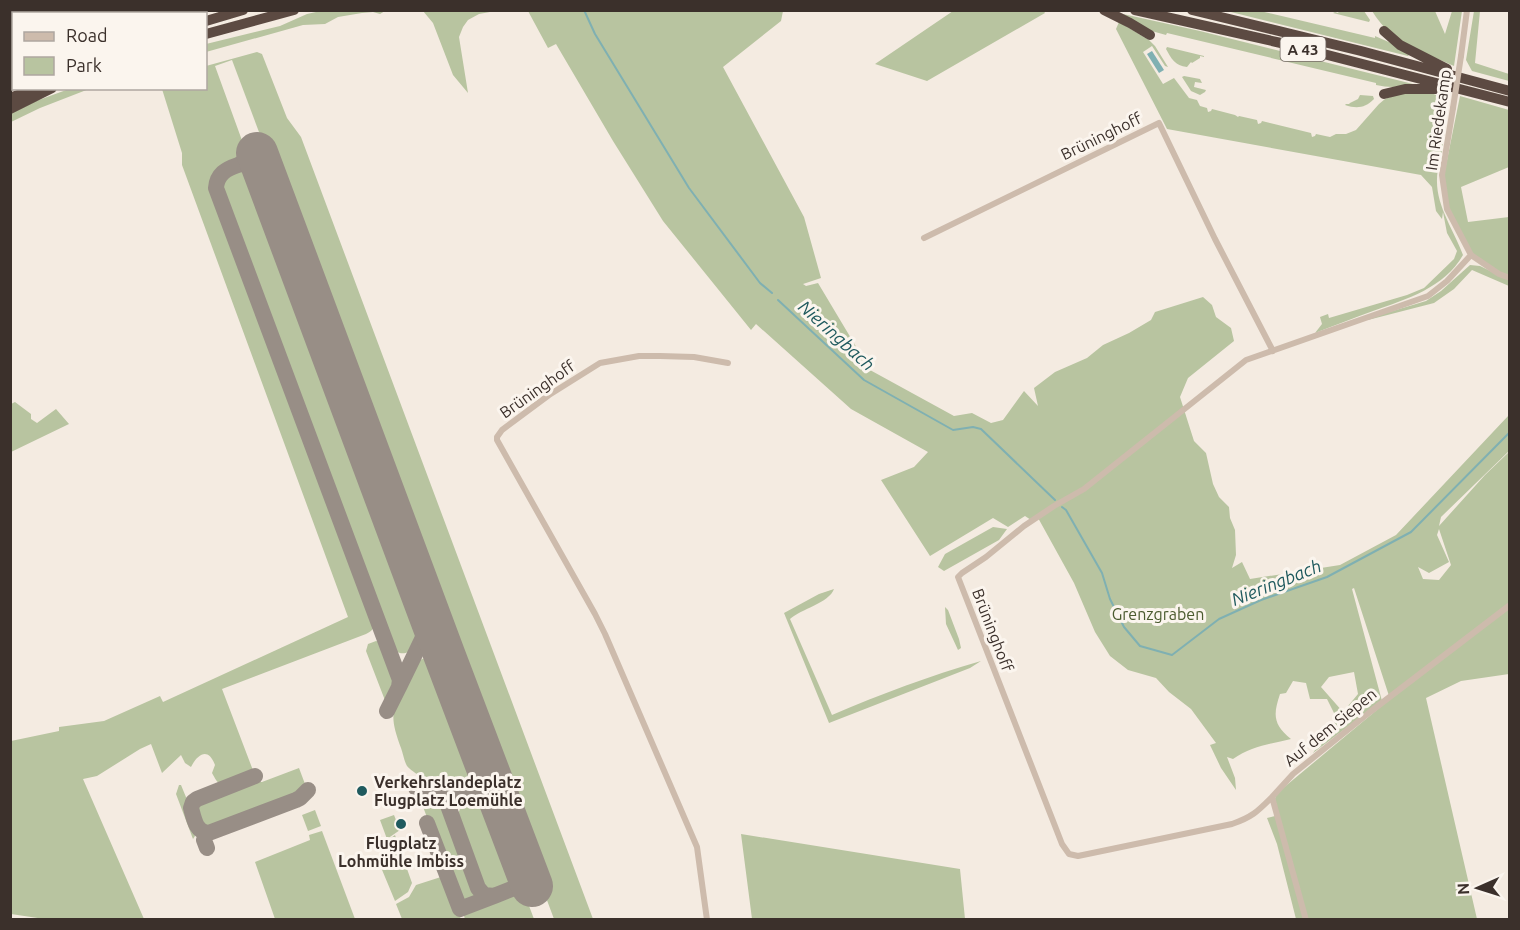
<svg xmlns="http://www.w3.org/2000/svg" width="1520" height="930" font-family="Ubuntu,sans-serif">
<style>
.green{fill:#b8c4a0;fill-rule:evenodd}
.water{fill:#7fb0b2}
.lines{fill:none;stroke-linecap:round;stroke-linejoin:round}
.stream{stroke:#7fb0b2;stroke-width:2}
.taxiway{stroke:#988e86;stroke-width:16}
.runway{stroke:#988e86;stroke-width:42}
.minor{stroke:#cdbbac;stroke-width:6}
.motorway{stroke:#5c4a42;stroke-width:10}
.minor-bridge{stroke:#cdbbac;stroke-width:6}
.poi-dot{fill:#1f5a5e;stroke:#fbf5ee;stroke-width:2}
.labels{text-anchor:middle;dominant-baseline:central;stroke-width:6;stroke-linejoin:round;paint-order:stroke}
.shield{fill:#fbf5ee;stroke:#756b66;stroke-width:1.5}
.shield-label{font-size:15px;font-weight:bold;fill:#3b302b}
.street-label{font-size:16px;fill:#3b302b;stroke:#fbf5ee}
.park-label{font-size:16px;fill:#4a5a2e;stroke:#fbf5ee}
.poi-label{font-size:16px;font-weight:bold;fill:#3b302b;stroke:#fbf5ee;text-anchor:start}
.water-label{font-size:18px;font-style:italic;fill:#1f5a5e;stroke:#fbf5ee}
</style>
<rect width="100%" height="100%" fill="#f4ebe1"/>
<path class="green" d="M325,10L385,11L380,14L373,12L362,13L338,17L325,24L303,25L206,52V44L280,26L307,14Z
M1043,10L1045,13L927,81L875,64L953,11Z
M1340,10L1364,11L1370,20L1369,22L1333,13L1335,12L1338,13Z
M10,11H166L158,14H14L13,64L11,65Z
M423,11H490V12L479,14L468,20L463,27L459,37L468,93L453,75L433,23Z
M528,11H783L781,21L723,67L804,217L821,278L803,284L806,286L818,283L870,370L954,416L972,413L991,423L1003,420L1024,391L1038,406L1034,388L1055,372L1087,358L1103,345L1129,333L1151,320L1155,312L1203,297L1212,305L1216,317L1231,328L1234,341L1188,378L1180,397L1194,441L1206,453L1213,484L1219,497L1229,507L1230,518L1235,530L1236,555L1232,568L1242,562L1250,579L1340,565L1396,535L1509,415V451L1441,517L1439,526L1485,475L1509,452V674L1461,681L1426,698L1477,919H1296L1277,844L1267,818L1279,815L1275,799L1276,794L1390,699L1354,588L1352,589L1382,701L1313,753L1337,719L1327,699H1310L1306,683L1293,681L1286,693L1280,694C1273,715 1273,724 1291,739C1270,744 1251,746 1233,759L1227,757L1235,778L1236,790L1221,768L1210,745L1216,743L1191,709L1169,692L1156,678L1128,670L1110,656L1095,632L1074,583L1037,516L1031,520L1025,516L1008,527L993,518L930,556L881,480L914,467L928,452L851,409L756,324L751,330L663,221L613,141L556,44L548,48ZM1439,529L1451,565L1439,580L1423,579L1418,567L1429,573L1449,562L1437,535ZM1354,672L1358,694L1343,712L1321,687L1329,677Z
M1227,11H1260L1375,38V36L1391,43L1409,55L1408,56Z
M1372,11H1435L1445,34L1452,11H1462L1454,66C1420,50 1394,46 1372,11Z
M1474,11H1480L1475,63L1509,74V81L1472,71L1466,60Z
M1123,14L1200,31L1413,84V85C1400,87 1389,88 1376,85V83L1167,33L1166,35L1148,30Z
M1119,22L1149,40L1155,46L1168,67L1165,66L1152,46L1143,52L1163,84L1174,78L1189,98L1197,100L1200,106L1207,108L1208,112L1211,111L1212,109L1235,115L1238,117L1239,116L1257,120L1258,124L1261,123L1262,121L1311,133L1312,137L1315,136L1316,134L1330,137L1336,134H1346L1356,130L1379,104L1385,99L1399,94L1431,93L1446,99C1446,116 1445,133 1442,151C1441,160 1437,169 1437,179C1436,206 1454,230 1463,255C1444,288 1407,299 1373,311C1354,318 1335,325 1315,333L1322,324L1320,317L1328,314L1329,318L1407,295L1424,288L1454,259L1457,251L1447,233L1443,212L1442,219L1436,211L1432,187L1421,175L1167,129L1116,29Z
M1167,47L1204,56V57L1200,56V58L1192,63L1191,62L1187,67C1175,66 1171,58 1166,49Z
M257,52L262,54L287,118L301,137L593,919H554L232,60L215,66L248,157C230,164 210,168 213,192L374,621C375,628 372,631 366,634L222,689L254,773L223,785C217,784 215,778 212,773L215,765C208,746 197,755 191,767L185,763L181,755L162,773L151,744L140,749L97,776L83,779L144,919L51,920L11,914V741L59,731V727L104,721L160,696L163,702L348,617L182,165V153L162,89L206,88V66Z
M1184,76L1200,79L1202,83L1195,82L1194,87L1206,90L1205,92L1200,95L1191,91L1182,77Z
M69,89H89L40,108L11,122L10,114L36,101Z
M1360,95L1373,96L1374,99C1365,108 1357,109 1345,105L1346,104H1349L1350,103L1358,99Z
M1460,96L1509,110V167L1461,187L1468,222L1509,217V276L1500,273L1471,254L1449,209L1444,175Z
M238,168C247,168 252,171 256,179L423,624C424,640 404,668 390,644L221,194C218,179 225,173 238,168Z
M1470,265L1480,266L1509,280V286L1472,270L1454,289L1434,303L1368,320L1366,319L1426,301L1441,291Z
M15,402L31,414V419L37,423L56,409L69,424L11,452V404Z
M993,527L1007,529L999,540L944,571L938,567L945,554Z
M834,589C829,603 801,609 790,619L832,715C881,694 929,676 981,661L970,668L829,723L784,613L819,594Z
M945,607L948,610L959,639L961,648L958,650L946,624Z
M376,641L380,642L384,648L397,682L388,702L386,703L366,651L368,644Z
M425,658H432L437,661L478,771C478,777 477,784 471,787C464,790 437,785 430,782C425,780 410,770 407,766C404,761 403,753 401,748C391,720 390,713 403,686C409,675 412,662 425,658Z
M299,768L305,784L297,794L208,828C199,827 197,817 195,809L199,802L257,780L258,782H262Z
M179,785H181L188,802C184,814 196,825 195,836L193,839L176,794Z
M419,796L437,799L443,803L477,895L475,900L463,904L459,903Z
M470,804L486,806L493,811L516,870V875L512,885L496,891L486,890L480,882L458,824L457,816L460,809Z
M315,810L321,826L308,831L302,815Z
M394,815L400,830L387,839L380,820Z
M322,831L355,919H275L255,862L310,840L309,835Z
M741,834L960,869L965,919H752Z
M395,835L412,883L408,892L395,901L380,865C391,858 392,852 387,841Z
M444,876L461,919H402L396,904L409,897L416,885Z
M523,890L534,919H465L463,913L465,912Z"/>
<path class="water" d="M1152,51L1164,70L1159,73L1147,54Z"/>
<g class="lines">
<path class="stream" d="M584,10L595,34L689,188L760,283L772,293
M778,300L864,380L953,430L973,427L981,429L1055,500
M1062,507L1066,510L1102,573L1110,599L1124,627L1140,646L1172,655L1219,619L1261,600L1327,577L1411,532L1510,432"/>
<path class="taxiway" d="M264,171C260,167 258,163 252,162C247,161 243,163 238,165C226,169 217,174 216,188L400,680L399,687L387,711
M417,650L429,625V616
M399,687L417,650C427,640 437,642 444,654
M416,788L493,801L498,804L503,810
M436,791L441,794L446,800L478,888L484,895L494,896L519,886L526,878L524,864
M476,798C489,796 492,786 489,774
M427,823L460,909L494,896
M208,833C196,832 194,819 191,808L193,802L197,799L255,776
M207,848L204,840L206,834L296,800L300,798L308,790"/>
<path class="runway" d="M257,153L444,654L532,886"/>
<path class="minor" d="M1461,56L1467,10
M1453,108L1442,175L1447,209L1471,255L1499,274L1510,278
M924,238L1159,123L1215,239L1273,351
M1272,797C1257,812 1252,817 1232,824L1078,856L1069,854L1062,844L958,577L962,573L986,557L1024,526L1054,506L1084,489L1246,360L1428,296L1447,281L1471,255
M707,920L697,847L605,634L595,614L497,440V437L502,430L549,395L600,363L639,356H660L694,357L728,363
M1306,920L1272,797L1293,774L1370,712L1510,605"/>
<path class="motorway" d="M1104,10L1130,23L1150,35
M1135,10L1281,43L1510,102
M1192,10L1361,51L1510,91
M206,21L243,10
M1384,31L1400,45L1447,69
M206,34L294,10
M10,70L14,69
M10,86L14,84
M1384,94L1405,89H1441
M10,98L37,88
M10,109L52,88"/>
<path class="minor-bridge" d="M1453,108L1461,56"/>
</g>
<g class="poi-dot">
<circle cx="362" cy="791" r="6"/>
<circle cx="401" cy="824" r="6"/>
</g>
<g class="labels">
<rect class="shield" x="1280.5" y="37" width="45" height="24" rx="4.5"/>
<g class="shield-label">
<text x="1303" y="49">A 43</text>
</g>
<g class="street-label">
<text transform="translate(1438 120) rotate(-82)">Im Riedekamp</text>
<text transform="translate(1101 136) rotate(-26)">Brüninghoff</text>
<text transform="translate(537 389) rotate(-35)">Brüninghoff</text>
<text transform="translate(993 630) rotate(69)">Brüninghoff</text>
<text transform="translate(1330 727) rotate(-39)">Auf dem Siepen</text>
</g>
<g class="park-label">
<text x="1158" y="614">Grenzgraben</text>
</g>
<g class="poi-label">
<text x="374" y="782">Verkehrslandeplatz<tspan x="374" dy="18">Flugplatz Loemühle</tspan></text>
<text x="401" y="843" text-anchor="middle">Flugplatz<tspan x="401" dy="18">Lohmühle Imbiss</tspan></text>
</g>
<g class="water-label">
<text transform="translate(837 335) rotate(42)">Nieringbach</text>
<text transform="translate(1276 582) rotate(-22)">Nieringbach</text>
</g>
</g>
<rect width="1520" height="930" fill="none" stroke="#3b302b" stroke-width="24"/>
<rect x="12" y="12" width="195" height="78" fill="#fbf5ee" stroke="#aea6a0" stroke-width="1.5"/>
<rect x="24" y="32" width="30" height="9" fill="#cdbbac" stroke="#aea6a0" stroke-width="1.5"/>
<text x="66" y="42" font-size="18" fill="#3b302b">Road</text>
<rect x="24" y="57" width="30" height="18" fill="#b8c4a0" stroke="#aea6a0" stroke-width="1.5"/>
<text x="66" y="72" font-size="18" fill="#3b302b">Park</text>
<g transform="translate(1478 888) rotate(267)" stroke="#fbf5ee" stroke-width="4.5" paint-order="stroke">
<path d="M0-4.5L10 22L0 15L-10 22Z" fill="#3b302b"/>
<text y="-9" font-size="16" font-weight="bold" text-anchor="middle" fill="#3b302b">N</text>
</g>
</svg>
